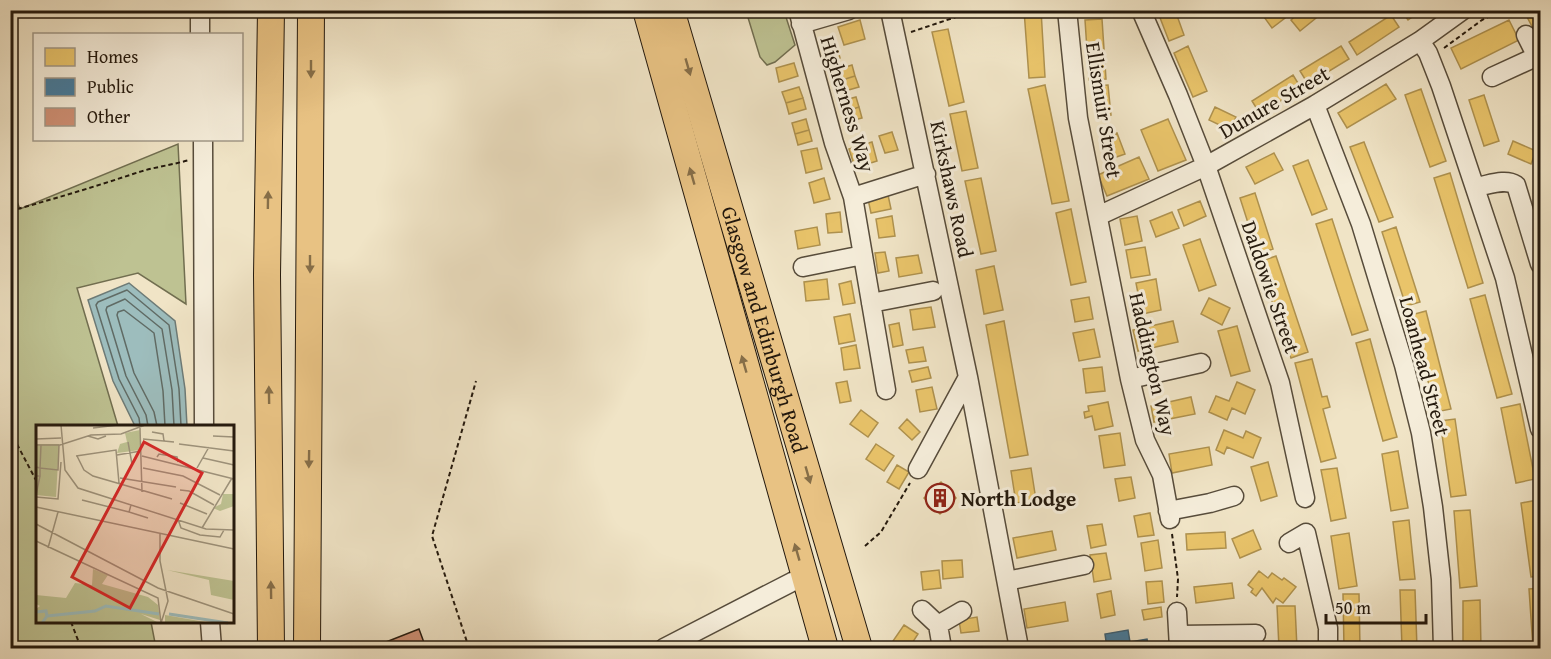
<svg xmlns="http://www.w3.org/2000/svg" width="1551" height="659" font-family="'Gentium Book Plus',serif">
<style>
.green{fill:#bec292;stroke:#716e50;stroke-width:1.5}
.water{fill:#9dbdbd;stroke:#6d7b77;stroke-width:1.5}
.homes{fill:#e9c46a;stroke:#ae914e;stroke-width:1.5}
.public{fill:#457b9d;stroke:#3b5e72;stroke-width:1.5}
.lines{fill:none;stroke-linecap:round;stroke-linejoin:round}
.shore{stroke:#606b65;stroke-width:1.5}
.building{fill:#ce8f74;stroke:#24190d;stroke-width:1.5}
.minor-casing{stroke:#574c3b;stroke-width:21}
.highway-casing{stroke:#24190d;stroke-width:28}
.path{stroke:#24190d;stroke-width:2;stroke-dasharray:4.5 3;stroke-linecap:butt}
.minor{stroke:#f5edda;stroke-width:18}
.highway{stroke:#e8c283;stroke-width:26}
.oneway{fill:#866e48}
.labels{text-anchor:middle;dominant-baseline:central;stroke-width:6;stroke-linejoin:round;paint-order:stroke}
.street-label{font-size:21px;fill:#24190d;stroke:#f5edda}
.poi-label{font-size:21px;font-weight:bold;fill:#24190d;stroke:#f5edda;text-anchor:start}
.inset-river{fill:none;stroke:#9dbdbd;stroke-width:3}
.inset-road{fill:none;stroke:#9e937c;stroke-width:1.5}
.view{fill:#d62828;fill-opacity:0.15;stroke:#d62828;stroke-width:3}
.inset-edge{fill:none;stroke:#24190d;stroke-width:3}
</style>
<rect width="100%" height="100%" fill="#f0e4c6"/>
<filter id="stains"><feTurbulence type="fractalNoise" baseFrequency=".00333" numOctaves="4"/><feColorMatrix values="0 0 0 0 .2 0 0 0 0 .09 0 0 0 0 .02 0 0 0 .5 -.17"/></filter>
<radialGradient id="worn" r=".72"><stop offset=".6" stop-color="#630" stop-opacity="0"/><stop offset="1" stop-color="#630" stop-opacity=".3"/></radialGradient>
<path class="green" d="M746,11H784L795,45L775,62L767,65L760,57Z
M178,144L186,304L138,273L77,288L118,426H38V622H151L156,648H11V187L20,209Z"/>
<path class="water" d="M129,283L175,321L185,389L187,426H135L113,381L88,300Z"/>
<path class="homes" d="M930,10H955V11L932,17Z
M1024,10H1041L1045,77L1029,78Z
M1157,10H1175L1184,35L1169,41Z
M1259,10H1279L1285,18L1272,28Z
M1302,10H1326L1300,31L1291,20Z
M1401,10H1422L1408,20Z
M1535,10H1540V30L1535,32L1526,15Z
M1391,15L1399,27L1357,55L1349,42Z
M1102,19L1106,79L1089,80L1085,20Z
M860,20L865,39L844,45L838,27Z
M1509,20L1519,40L1461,69L1451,48Z
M948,29L964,102L949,106L932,32Z
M835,39L840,58L828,62L822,43Z
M1188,46L1207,91L1193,97L1174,53Z
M1341,46L1349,59L1308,84L1300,71Z
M794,63L798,76L779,82L776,68Z
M852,65L855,76L842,80L839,69Z
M1293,75L1301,88L1260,114L1252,101Z
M855,76L859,87L845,91L842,80Z
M1386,84L1396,99L1347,128L1338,113Z
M1045,85L1069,201L1052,204L1028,89Z
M1108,85L1111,115L1096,117L1093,86Z
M799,87L803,98L786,103L782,92Z
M1421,89L1446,161L1430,167L1405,95Z
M1484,95L1499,141L1484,146L1469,100Z
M856,97L859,107L844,112L841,101Z
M803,98L806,109L789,114L786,103Z
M859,107L862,118L847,122L844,112Z
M1215,107L1236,117L1230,130L1209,120Z
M966,111L978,168L962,171L950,114Z
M806,119L809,130L795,134L792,123Z
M1168,119L1186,160L1158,171L1141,130Z
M809,130L812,141L798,145L795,134Z
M892,132L898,150L885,153L879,136Z
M1117,133L1125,154L1108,160L1101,139Z
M1513,141L1536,151L1531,164L1508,154Z
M872,142L877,161L855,168L849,149Z
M1364,142L1393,217L1379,222L1350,147Z
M817,148L822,169L806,173L801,151Z
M1274,153L1283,170L1255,184L1246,167Z
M1139,157L1149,179L1107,196L1098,175Z
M1308,160L1327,209L1312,215L1293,166Z
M1540,168V191L1534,169Z
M1450,173L1483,283L1468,288L1434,178Z
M824,178L830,199L814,203L809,183Z
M981,178L996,251L981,254L965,181Z
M1255,193L1273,249L1258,254L1240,198Z
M888,195L891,209L871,213L868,199Z
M1200,201L1206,216L1184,226L1178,210Z
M1071,209L1086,282L1071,285L1056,213Z
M840,212L842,232L828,233L826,214Z
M1172,212L1179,228L1156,237L1150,221Z
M892,216L895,236L879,238L876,219Z
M1137,216L1142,241L1125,245L1120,219Z
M1332,219L1368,330L1352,335L1316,224Z
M817,227L820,245L798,249L795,231Z
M1396,227L1420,302L1406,306L1382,232Z
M1200,239L1216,285L1199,291L1183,245Z
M1145,247L1150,275L1131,278L1126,250Z
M885,252L889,271L878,273L875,253Z
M918,255L922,273L899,277L896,258Z
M1276,256L1308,352L1291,358L1259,262Z
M994,266L1003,310L984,314L976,270Z
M827,279L829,299L806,301L804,282Z
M1156,279L1161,310L1142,314L1136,283Z
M851,281L855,303L843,305L839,284Z
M1485,295L1512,394L1497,398L1470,299Z
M1089,297L1093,319L1075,322L1071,300Z
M1209,298L1230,308L1222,325L1201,314Z
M931,307L935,327L913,330L910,310Z
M1426,311L1451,409L1436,412L1411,315Z
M850,314L855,341L839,344L834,317Z
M1004,321L1028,455L1010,458L986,325Z
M1173,321L1178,342L1138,351L1133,330Z
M899,323L903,345L893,347L889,325Z
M1237,326L1250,371L1231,376L1218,331Z
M1094,329L1100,357L1079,361L1073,333Z
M1370,339L1397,437L1383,441L1356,343Z
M856,345L860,368L844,370L841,348Z
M923,347L926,361L909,363L906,350Z
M1312,359L1322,397L1327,396L1330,407L1323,409L1336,458L1321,462L1295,363Z
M928,367L931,378L912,382L909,371Z
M1102,367L1105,391L1086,393L1083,369Z
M847,381L851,401L840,403L836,383Z
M1237,382L1255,390L1245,414L1232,408L1227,420L1209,412L1216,396L1229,401Z
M932,387L937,409L920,412L916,390Z
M1191,397L1195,414L1154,422L1151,406Z
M1108,402L1113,426L1095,430L1092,416L1085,418L1084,412L1089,411L1088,406Z
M1520,404L1535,479L1516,483L1501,408Z
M861,410L878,423L868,437L850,424Z
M907,419L920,432L912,440L899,428Z
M1455,419L1466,495L1451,497L1440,421Z
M1224,430L1243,438L1246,431L1261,438L1253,458L1227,447L1224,454L1216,450Z
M1120,433L1125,465L1104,468L1099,436Z
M876,444L894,456L884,471L866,459Z
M1209,447L1212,465L1172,473L1169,454Z
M1398,451L1408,508L1391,511L1382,454Z
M1268,462L1277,496L1261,501L1251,467Z
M897,465L909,472L899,489L887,482Z
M1031,468L1036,500L1016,503L1011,471Z
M1337,468L1346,518L1331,521L1321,470Z
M1131,477L1135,498L1119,501L1115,479Z
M941,482L956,498L940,514L924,498Z
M1538,500L1540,518V576L1531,577L1521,503Z
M1470,510L1477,586L1460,588L1454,511Z
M1150,513L1154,535L1138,537L1134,516Z
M1409,520L1415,579L1400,580L1393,522Z
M1102,524L1106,545L1091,548L1087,526Z
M1253,530L1261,549L1240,558L1232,539Z
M1052,531L1056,550L1017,558L1013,538Z
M1225,532L1226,548L1187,550L1186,534Z
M1349,533L1357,586L1339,589L1331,536Z
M1158,540L1162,568L1145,571L1141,543Z
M1106,553L1111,579L1094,582L1090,555Z
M962,560L963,577L943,579L942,561Z
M939,570L941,588L923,590L921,572Z
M1259,571L1268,578L1272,573L1282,580L1284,578L1296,587L1283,603L1276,598L1273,603L1262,588L1256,596L1251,592L1253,589L1248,585Z
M1162,581L1164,602L1148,604L1146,582Z
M1232,583L1234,598L1196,603L1194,587Z
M1540,588V648H1533L1529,589Z
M1400,590H1415L1417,648H1402Z
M1111,591L1115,615L1101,618L1097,594Z
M1343,594H1359L1360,648H1344Z
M1480,600L1481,648H1463V601Z
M1065,602L1068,621L1027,628L1024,609Z
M1277,606H1295L1297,648H1279Z
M1161,607L1162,617L1144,620L1142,610Z
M977,617L979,631L961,633L959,620Z
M904,625L918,634L909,648H904L893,641Z
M979,642L980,648H963L962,645Z"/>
<path class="public" d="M1128,630L1130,642L1147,639L1149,648H1107L1105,634Z"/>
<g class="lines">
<path class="shore" d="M140,426L139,418L119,379L96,305L98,302L127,290L169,325L179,389L181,426
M148,426L146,415L126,376L106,310L107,307L125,299L162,329L172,390L174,426
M157,426L154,412L134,373L117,315L118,312L124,310L154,333L163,391L165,426"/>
</g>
<path class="building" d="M419,629L426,648H388L386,642Z"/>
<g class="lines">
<g class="minor-casing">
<path id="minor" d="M200,10V34
M798,10L834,143L853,197
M890,10L968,377L1019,648
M1067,10L1078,118L1130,379L1145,440L1162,475L1170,519
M1141,10L1178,95L1206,166L1280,383L1305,498
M801,24L849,10
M1526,35L1537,57
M1420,41L1428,53L1441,86L1505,278L1540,429
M1492,77L1540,55
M1315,105L1361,224L1404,365L1421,433L1433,507L1441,579L1443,648
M203,140L204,426
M1476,187C1489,185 1505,178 1516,185L1540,264
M1098,216L1206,166L1315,105L1420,41L1463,10
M803,267L863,255
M871,303L933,291
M1130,379L1201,363
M886,390L853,197L926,174
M918,469L968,377
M1168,511L1210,503L1234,496
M1289,543L1306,533L1328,628V648
M1007,581L1084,565
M922,610L938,625
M1177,612L1179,648
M210,622L212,648
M1179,635L1256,634
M664,648L792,582L804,579
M942,648L938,625L962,611"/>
</g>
<g class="highway-casing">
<g id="highway">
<path d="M271,10L267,275L271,648"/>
<path d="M646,10L825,648"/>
<path id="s1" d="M671,10L859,648"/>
<path d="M307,648L311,10"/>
</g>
</g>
<path class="path" d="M911,32L977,10
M1444,48L1482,20L1502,10
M10,211C54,199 97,186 139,172C155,167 172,165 189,160
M10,431L38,484
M1172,534L1178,579L1177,597
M865,546L881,532L910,483
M71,622L81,648
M469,648L432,536L476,381"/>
<use href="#minor" class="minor"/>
<use href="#highway" class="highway"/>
</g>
<defs><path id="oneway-solid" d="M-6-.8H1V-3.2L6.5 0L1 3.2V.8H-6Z" transform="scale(1.5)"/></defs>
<g class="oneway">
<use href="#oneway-solid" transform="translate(688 67) rotate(74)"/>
<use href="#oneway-solid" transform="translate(311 69) rotate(90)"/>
<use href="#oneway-solid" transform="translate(692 176) rotate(-106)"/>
<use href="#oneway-solid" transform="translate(268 200) rotate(-89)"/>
<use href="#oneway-solid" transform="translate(310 264) rotate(90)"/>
<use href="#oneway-solid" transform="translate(744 364) rotate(-106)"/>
<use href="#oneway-solid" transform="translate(269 395) rotate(-91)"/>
<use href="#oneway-solid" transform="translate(309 459) rotate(91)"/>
<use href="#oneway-solid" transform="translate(808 475) rotate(74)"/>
<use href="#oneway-solid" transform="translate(797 552) rotate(-106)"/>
<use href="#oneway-solid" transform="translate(271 590) rotate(-91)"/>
</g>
<defs>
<g id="building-ring" transform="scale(1.5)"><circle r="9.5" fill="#f5edda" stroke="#8f2418" stroke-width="1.5"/><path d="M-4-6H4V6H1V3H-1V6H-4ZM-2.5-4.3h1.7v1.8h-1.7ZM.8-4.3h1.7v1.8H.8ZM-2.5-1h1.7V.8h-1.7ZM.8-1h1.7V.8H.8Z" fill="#8f2418"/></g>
</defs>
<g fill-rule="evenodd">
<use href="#building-ring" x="940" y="498"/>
</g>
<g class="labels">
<g class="street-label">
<text transform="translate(1274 102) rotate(-30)">Dunure Street</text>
<text transform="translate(848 104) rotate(73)">Higherness Way</text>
<text transform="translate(1104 110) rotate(81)">Ellismuir Street</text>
<text transform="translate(952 189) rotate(78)">Kirkshaws Road</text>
<text transform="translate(1271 287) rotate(71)">Daldowie Street</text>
<text stroke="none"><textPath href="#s1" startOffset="333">Glasgow and Edinburgh Road</textPath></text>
<text transform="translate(1153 364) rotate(77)">Haddington Way</text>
<text transform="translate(1425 366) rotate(75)">Loanhead Street</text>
</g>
<g class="poi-label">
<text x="961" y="498">North Lodge</text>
</g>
</g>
<g transform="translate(36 425)">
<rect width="198" height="198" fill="#f0e4c6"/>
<path d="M104,5V25L81,28L84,19L91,17L89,8ZM0,19H23L20,72L0,70ZM187,69H198V81L184,86L177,83L185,79ZM57,144L72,150L66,159L112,172L122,180L124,195L105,189L123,198H0V184L4,181L0,179V170L30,173L39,158L56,160ZM131,145L198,156V175L175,170L173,155ZM129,190L175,198H129Z" fill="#bec292"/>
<path class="inset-river" d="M0,187L10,186L11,191L6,198M133,189L192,198M11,191L59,186L70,181L123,189"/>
<path class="inset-road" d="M25,0L29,45L42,63L170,104L198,105M57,3L82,0M104,3L106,67M116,7L127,9L128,16M52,11L62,14L70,11M177,11L198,12M0,14L25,13M107,14L138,17M92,17L96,39M143,19L198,26M0,20H24L55,10L85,9L109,0M81,30L105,26M40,31L80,25L83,58M41,31L48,45L57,51L136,74M106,31L198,54M121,32L123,29L141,32L142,37M167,33L198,40M0,42L4,43L5,20M107,43L147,51L184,70M161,43L173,22M0,51H4V43L22,45L23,20M84,53L140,62M144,65L153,66L178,80M0,70L4,51M0,72L22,74L25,37M46,75L93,87M144,78L171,89M95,80L93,87L112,93M0,82L198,124M142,94L145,103L164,110L184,112L188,105M0,99L122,163L198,189M166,103L196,53M124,109V136L132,176L125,198M0,116L122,173L125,198M12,123L22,87"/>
<path class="view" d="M108,17L166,48L94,183L36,152Z"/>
<rect width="198" height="198" class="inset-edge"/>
</g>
<rect width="1551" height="659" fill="none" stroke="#f0e4c6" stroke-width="36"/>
<rect x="12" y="12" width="1527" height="635" fill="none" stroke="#24190d" stroke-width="3"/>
<rect x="18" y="18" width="1515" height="623" fill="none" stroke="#24190d" stroke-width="1.5"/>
<rect x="33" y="33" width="210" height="108" fill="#f5edda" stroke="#a19888" stroke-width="1.5"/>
<rect x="45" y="48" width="30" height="18" fill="#e9c46a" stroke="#a19888" stroke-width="1.5"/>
<text x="87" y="63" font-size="18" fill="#24190d">Homes</text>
<rect x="45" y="78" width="30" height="18" fill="#457b9d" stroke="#a19888" stroke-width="1.5"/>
<text x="87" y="93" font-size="18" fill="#24190d">Public</text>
<rect x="45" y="108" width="30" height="18" fill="#ce8f74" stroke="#a19888" stroke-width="1.5"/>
<text x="87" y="123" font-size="18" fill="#24190d">Other</text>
<path d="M1326 614v9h100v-9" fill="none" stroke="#24190d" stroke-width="3"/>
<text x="1335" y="614" font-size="18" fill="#24190d" stroke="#f5edda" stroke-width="4.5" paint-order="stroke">50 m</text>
<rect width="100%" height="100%" filter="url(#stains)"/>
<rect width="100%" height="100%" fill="url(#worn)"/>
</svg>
